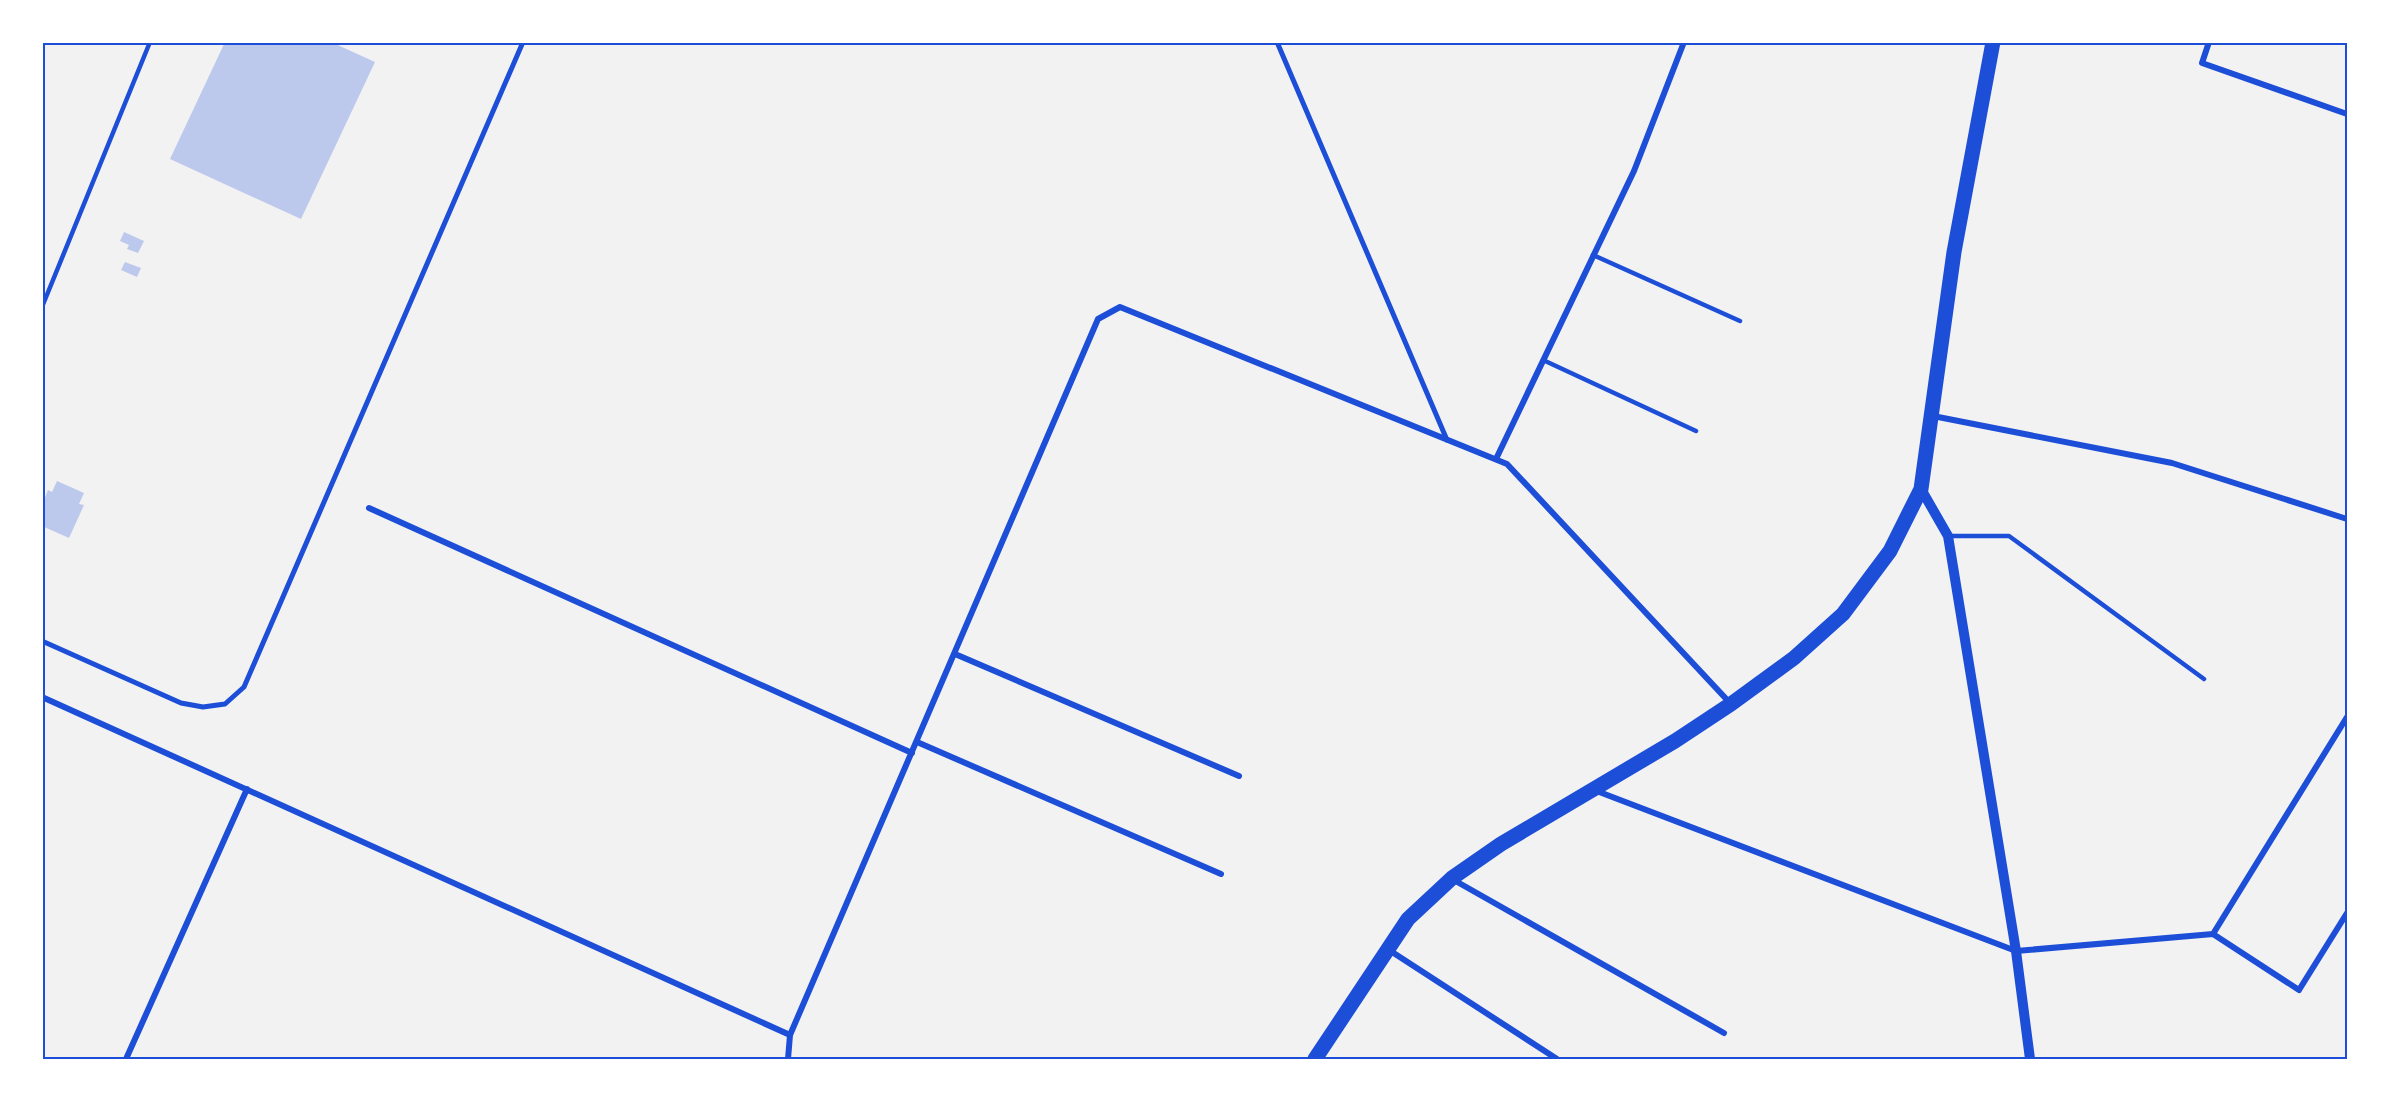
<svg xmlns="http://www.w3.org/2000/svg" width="2389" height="1101" font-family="Barlow,sans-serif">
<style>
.building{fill:#bdc9ec}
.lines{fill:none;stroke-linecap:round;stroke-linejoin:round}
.service{stroke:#1d4ed8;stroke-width:4.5}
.pedestrian{stroke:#1d4ed8;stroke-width:5}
.minor{stroke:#1d4ed8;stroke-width:6}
.tertiary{stroke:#1d4ed8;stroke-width:10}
.primary{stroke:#1d4ed8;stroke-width:15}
.neatline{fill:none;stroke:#1d4ed8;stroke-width:2}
</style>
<rect width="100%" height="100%" fill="#f2f2f2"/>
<path class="building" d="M225,42H331L375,62L301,219L170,159Z
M124,232L144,241L138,253L127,249L129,245L120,241Z
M125,262L141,268L137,277L121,270Z
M57,481L84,493L79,504L84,505L69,538L42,526V505L48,490L52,492Z"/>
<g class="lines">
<path class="service" d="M1593,255L1740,321
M42,307L150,42
M1543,360L1696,431
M1948,536H2009L2204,679"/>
<path class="pedestrian" d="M1277,42L1447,440
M42,641L181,703L203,707L225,704L244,687L523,42"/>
<path class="minor" d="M2209,42L2202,63L2347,114
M1933,416L2172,463L2347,519
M1496,459L1634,171L1684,42
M369,508L912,753
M955,654L1239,776
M42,697L790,1035L1098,319L1120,307L1507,464L1730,703
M917,742L1221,874
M1594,790L2016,951L2213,934L2299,990L2347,913
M1452,879L1724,1033
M2213,934L2347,717
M1389,950L1557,1059
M126,1059L247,789
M788,1059L790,1035"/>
<path class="tertiary" d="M1921,489L1948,536L2016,951L2030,1059"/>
<path class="primary" d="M1315,1059L1408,919L1452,878L1501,844L1675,741L1731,704L1794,658L1843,614L1890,551L1921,489L1954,252L1993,42"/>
</g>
<rect width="2389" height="1101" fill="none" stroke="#ffffff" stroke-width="87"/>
<rect x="44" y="44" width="2302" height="1014" class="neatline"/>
</svg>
